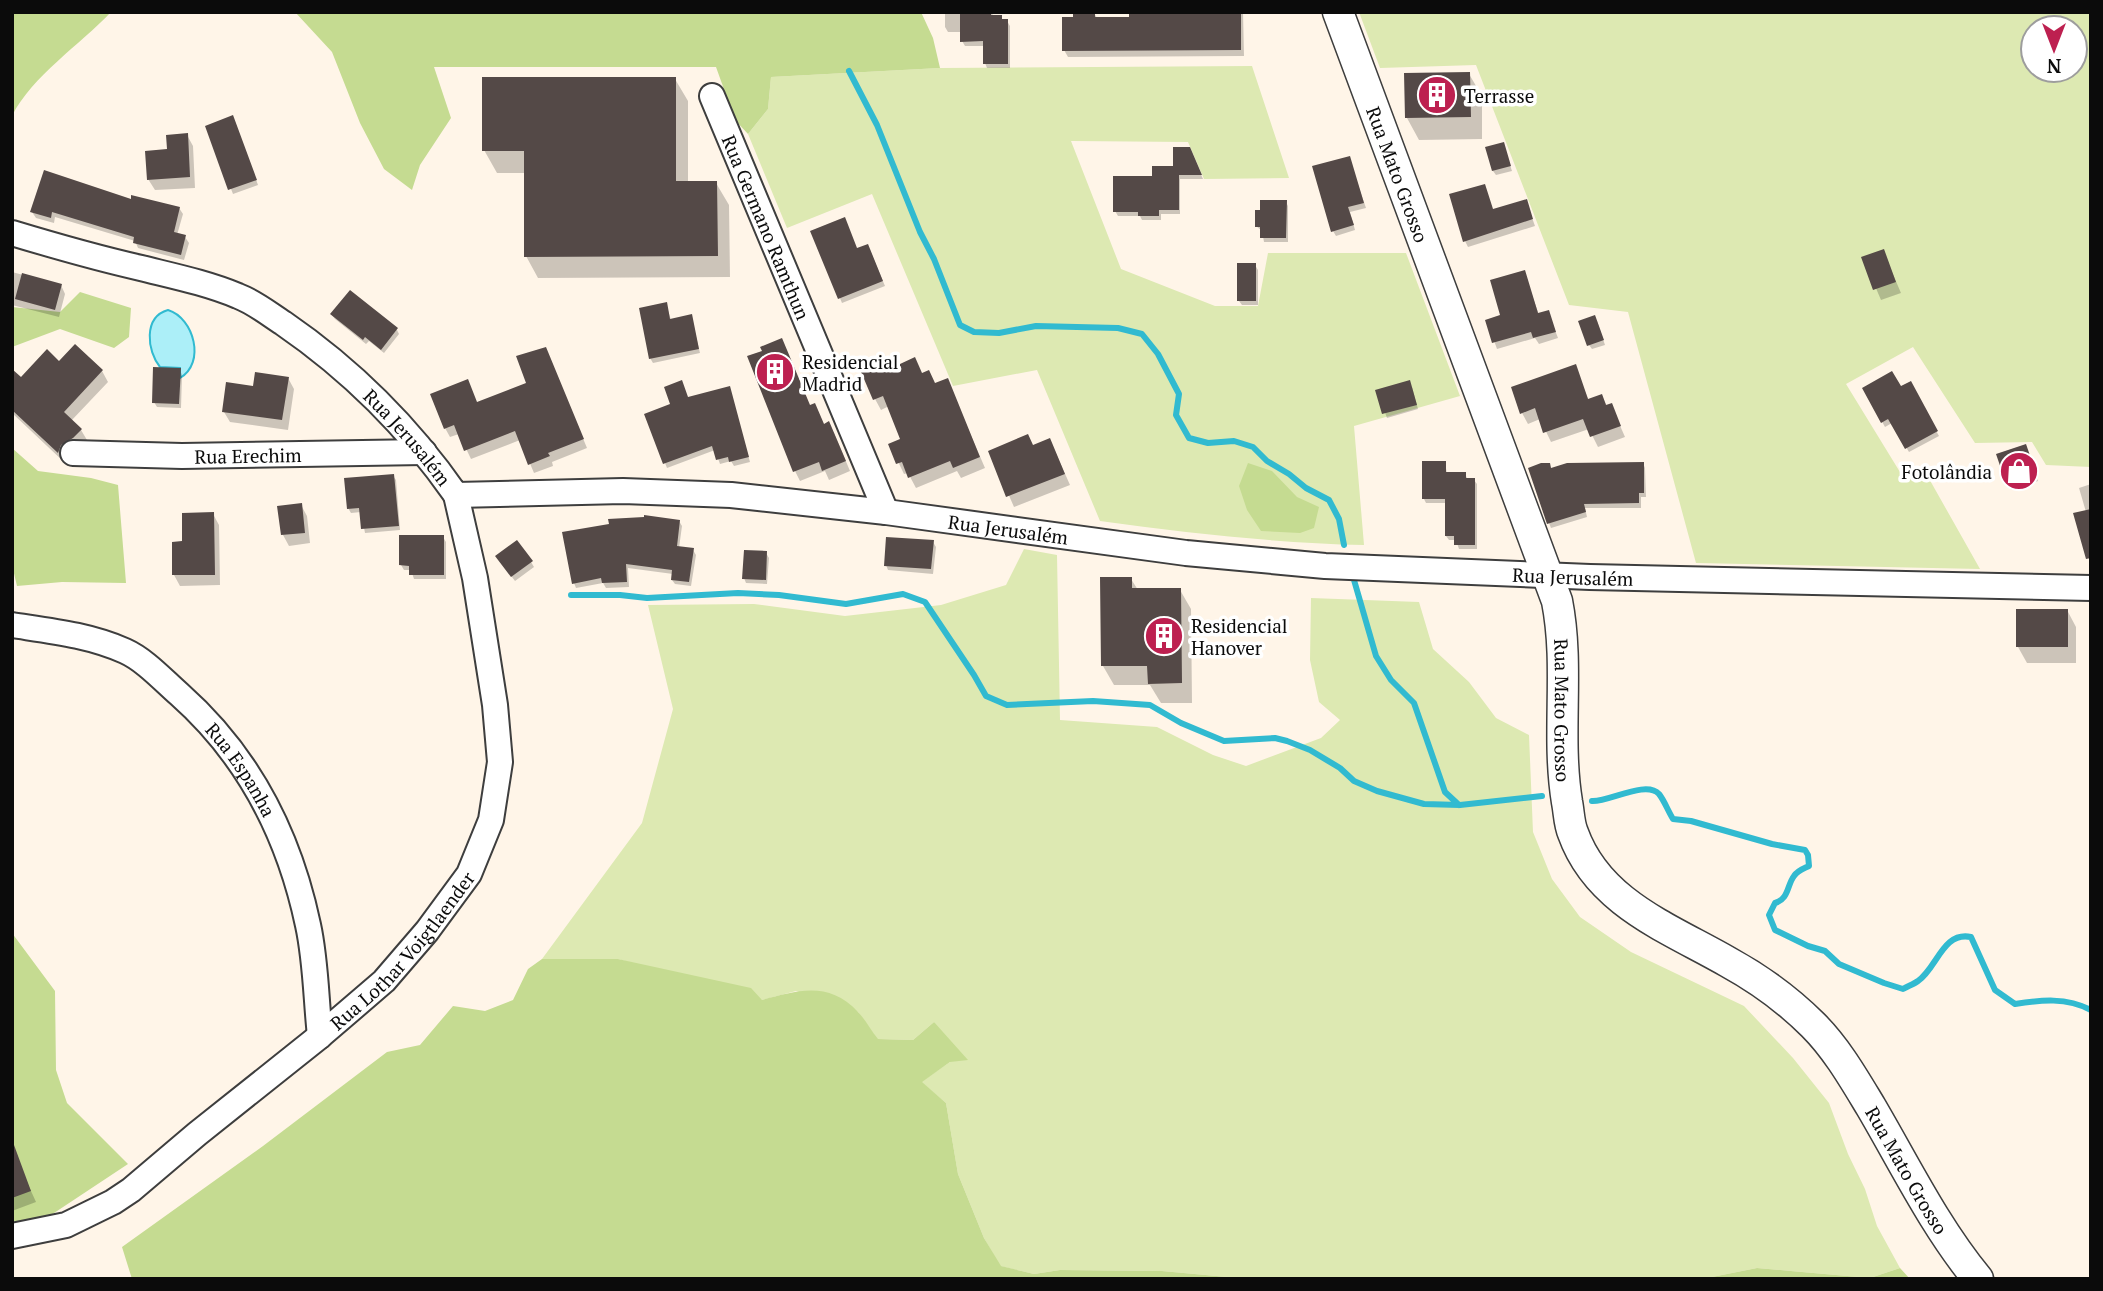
<svg xmlns="http://www.w3.org/2000/svg" width="2103" height="1291" font-family="'PT Serif',serif">
<style>
.green{fill:#dde9b2;fill-rule:evenodd}
.forest{fill:#c5db91}
.water{fill:#aceff8;stroke:#31bad0;stroke-width:2}
.shadow{fill:#0003}
.lines{fill:none;stroke-linecap:round;stroke-linejoin:round}
.stream{stroke:#31bad0;stroke-width:6}
.building{fill:#544947}
.minor-casing{stroke:#3e3e3e;stroke-width:28}
.tertiary-casing{stroke:#3e3e3e;stroke-width:33}
.minor{stroke:#fff;stroke-width:24}
.tertiary{stroke:#fff;stroke-width:30}
.labels{text-anchor:middle;dominant-baseline:central;stroke-width:7;stroke-linejoin:round;paint-order:stroke}
.poi-label{font-size:19px;fill:#0b0b0b;stroke:#fff;text-anchor:start}
.street-label{font-size:19px;fill:#0b0b0b;stroke:#fff}
</style>
<rect width="100%" height="100%" fill="#fff5e8"/>
<path class="green" d="M1359,12H2091V467L2046,465L2032,442L1975,443L1913,347L1846,384L1903,477L1923,468L1980,569L1696,563L1628,312L1569,305L1476,65L1380,68ZM2033,28H2075V70H2033Z
M1252,66L1289,178L1204,179L1188,142L1071,141L1121,269L1215,306H1258L1268,253H1406L1460,396L1354,426L1364,545C1275,543 1188,533 1100,521L1037,370L953,386L872,194L787,228L748,134L768,109L771,77L940,68Z
M1024,549L1057,555L1060,720L1157,727L1213,755L1246,766L1321,738L1340,720L1319,702L1310,660L1311,598L1419,602L1433,649L1469,682L1496,718L1529,735L1533,832L1552,879L1580,917L1631,952L1744,1006L1793,1058L1829,1103L1848,1154L1865,1189L1877,1226L1900,1268L1870,1278L1757,1268L1702,1279H1249L1162,1271L1060,1270L1034,1274L1000,1266L984,1238L958,1174L946,1103L921,1082L950,1062L934,1022L913,1040L877,1039L858,1012L796,991L762,1000L618,959H542L642,823L673,709L648,605L754,604L845,616L941,605L1006,585Z"/>
<path class="forest" d="M12,12H111C80,45 32,76 12,116Z
M295,12H921L933,38L940,68L771,77L768,109L748,134L735,120L716,67H434L451,118L420,165L412,190L384,169L360,123L332,52Z
M80,292L131,308L129,337L114,348L60,329L12,347V307L60,312Z
M12,448L38,471L91,478L118,485L126,583L62,582L17,586L12,565Z
M1248,463L1272,471L1297,497L1319,507L1314,528L1300,533L1261,531L1247,510L1239,486Z
M12,933L55,991L56,1070L67,1103L128,1164L48,1217L12,1228Z
M542,959H618L751,988L762,1000C799,990 829,981 858,1012C866,1020 871,1031 878,1039L913,1040L934,1022L968,1060L950,1062L922,1082L946,1103L958,1174L984,1238L1001,1266L1034,1274L1060,1270L1162,1271L1249,1279H132L122,1247L263,1146L387,1052L420,1045L453,1006L485,1011L513,1000L528,969Z
M1757,1268L1870,1278L1900,1268L1910,1279H1702Z"/>
<path class="water" d="M168,310C194,318 206,363 180,378V368L160,367C147,351 143,317 168,310Z"/>
<path class="shadow" d="M945,12H992L993,17H1001L1003,21H1007L1010,26V68H987L985,63L984,46H965L962,41V32H948L945,27Z
M1130,12H1243L1244,56L1068,57L1064,50L1074,19L1094,13L1097,18H1130Z
M1469,74L1482,96V139L1419,140L1407,118Z
M675,79L688,101V183H716L729,205L730,277L538,278L526,256V173H497L484,150Z
M235,122L258,185L233,194L207,127Z
M187,135L193,146L195,188L155,190L148,179L169,151Z
M1503,144L1512,171L1496,175L1493,171Z
M1192,154L1203,179H1180V214H1161V220H1142L1140,216H1118L1115,211L1154,178L1175,167Z
M1349,158L1366,208L1350,212L1355,230L1336,236L1333,231Z
M1484,186L1493,211L1526,201L1535,226L1468,247L1465,241Z
M132,201L179,208L183,214L177,235L185,237L189,243L184,260L138,248L135,241L55,217L54,223L36,218L32,212Z
M1286,202L1288,206V242H1264L1262,231L1256,226Z
M812,232L857,250H870L885,286L842,303Z
M1883,251L1901,293L1881,300L1863,258Z
M1255,265L1258,270V305H1242L1239,301Z
M12,272L61,285L65,294L59,317L12,305Z
M1524,272L1539,315L1548,312L1558,338L1539,344L1535,338L1497,349L1487,321L1502,317Z
M666,304L671,320L691,316L700,353L653,363L650,358Z
M332,315L397,330L399,334L384,353L369,341L366,344L335,319Z
M1597,321L1605,345L1592,349L1589,345Z
M546,349L587,448L552,462L553,466L534,473L520,440L471,459L459,434L450,437L445,428L477,403L528,384Z
M764,352L811,407L815,405L824,425L834,433L850,471L829,480L825,471L800,481L795,471Z
M59,364L102,371L108,382L71,421L81,430L87,440L79,449L66,455L64,462L12,413V378L21,379Z
M900,366L922,374L935,385L947,380L985,468L961,478L957,471L916,488L908,473L904,474L890,445L903,440L889,406L881,410L875,399Z
M1575,367L1589,401L1602,396L1607,406L1611,405L1625,437L1598,447L1589,429L1551,442L1540,419L1528,424L1522,413Z
M180,370L182,375L181,408L157,407L154,402Z
M288,378L294,389L288,430L230,422L224,412L255,388Z
M1910,384L1939,436L1909,452L1892,423L1885,427L1864,389H1900Z
M1412,387L1418,409L1387,418L1377,391Z
M729,388L750,462L734,466L731,461L720,464L715,450L667,468L665,463L688,399Z
M1050,440L1070,485L1014,507L990,452L1033,446Z
M2027,451L2038,481L2011,490L1998,455Z
M1445,462L1447,474H1465L1468,480H1474L1477,484V549H1459L1456,540H1449L1446,536V503H1426L1424,499Z
M1643,463L1645,468L1646,497H1641V508H1585L1587,517L1551,528L1549,523L1551,470Z
M393,476L396,480L400,530L365,533L361,512L351,513L348,508Z
M2091,484V549L2086,512L2079,488Z
M301,505L307,516L310,543L289,546L283,535L279,508Z
M213,514L219,525L220,585L180,586L174,575L184,543Z
M679,521L682,526L679,548L693,550L696,555L691,586L675,584L672,580L673,574L628,568L629,587L606,588L603,583L576,588L574,583Z
M443,537L446,542V579H414L411,570H404L401,565Z
M933,542L936,547L933,574L888,570L886,565Z
M766,553L769,558L767,584L746,583L744,578Z
M500,561L531,562L534,567L515,581Z
M1131,579L1138,590H1180L1191,609L1192,703H1161L1150,685H1114L1103,666Z
M2067,610L2076,627V663H2027L2018,647Z
M21,1169L36,1202L12,1211V1172Z"/>
<g class="lines">
<path class="stream" d="M849,71L877,125L920,232L934,259L960,325L974,332L999,333L1036,326L1118,328L1142,334L1158,354L1179,394L1176,415L1189,438L1208,443L1234,441L1253,447L1267,461L1289,474L1306,488L1329,500L1339,519L1344,545
M1354,580L1376,656L1391,680L1414,703L1445,792L1459,805
M571,595H620L647,598L738,593L779,595L846,604L903,594L925,602L974,675L986,696L1007,705L1093,701L1150,705L1181,723L1224,741L1275,738L1287,741L1310,750L1340,768L1354,781L1377,791L1424,804L1460,805L1542,796
M1592,801C1609,802 1646,780 1659,794C1664,800 1668,811 1673,819L1691,821L1772,844L1805,850L1808,855L1809,866C1803,869 1798,870 1794,876C1787,885 1789,899 1775,903L1769,915L1775,930L1808,946L1825,951L1839,964L1884,983L1903,989C1908,986 1914,984 1918,981C1937,968 1943,931 1971,937L1995,990L2015,1004C2041,1000 2066,997 2091,1010"/>
</g>
<path class="building" d="M960,12H991V15H1002V19H1008V64H983V41L960,42Z
M1073,12H1095V17H1129V12H1241V50L1062,51V17H1073Z
M1470,72L1471,117L1405,118L1404,73Z
M482,77H676V181H717L718,256L524,257V151H482Z
M233,115L257,180L228,190L205,126Z
M188,133L190,177L147,180L145,151L167,149L166,135Z
M1504,142L1511,166L1492,171L1485,147Z
M1173,147H1190L1202,175H1179V210H1159V216H1138V212H1113V176H1152V166H1173Z
M1350,156L1364,203L1348,207L1354,225L1331,232L1312,166Z
M44,170L131,199V195L180,207L174,232L186,235L181,255L133,243L134,237L52,212L51,218L30,212Z
M1485,184L1493,209L1527,199L1533,219L1463,242L1449,194Z
M1260,200H1287L1286,238H1260V227H1255V210H1260Z
M845,217L857,248L868,244L883,281L838,299L810,231Z
M1884,249L1896,282L1873,290L1861,257Z
M1237,263H1256V301H1237Z
M1525,270L1538,313L1549,310L1556,332L1533,338L1531,332L1492,343L1485,320L1500,315L1490,280Z
M22,273L62,284L55,310L15,299Z
M350,290L398,328L381,350L365,337L363,340L330,314Z
M667,302L670,319L692,314L699,349L649,359L639,308Z
M1595,315L1604,340L1587,346L1578,321Z
M782,338L810,405L815,403L824,424L829,421L846,461L822,471L819,462L793,472L747,356L762,351L760,347Z
M75,344L103,370L64,412L82,429L73,438L61,445L58,453L12,410V369L21,377L47,349L59,361Z
M546,347L584,439L548,453L550,456L528,465L515,431L464,451L454,425L444,429L430,394L468,379L477,402L526,383L516,356Z
M897,356L900,364L915,357L922,373L929,370L935,383L948,378L980,457L953,468L950,461L908,478L902,462L896,464L888,444L900,439L883,396L873,400L861,372Z
M1576,364L1588,399L1602,394L1606,405L1612,403L1621,426L1590,437L1583,419L1543,433L1535,408L1520,414L1511,387Z
M153,367L181,368L179,404L152,403Z
M1892,371L1901,386L1911,381L1938,431L1905,449L1888,419L1881,423L1862,388Z
M255,372L289,377L282,420L222,412L226,382L253,386Z
M682,380L688,397L730,386L749,457L729,462L728,457L716,460L712,446L663,464L644,414L670,404L664,387Z
M1410,380L1417,405L1382,414L1375,390Z
M1028,434L1033,445L1050,438L1065,474L1006,497L988,451Z
M2026,444L2037,476L2007,486L1996,454Z
M1422,461H1446V472H1466V478H1475V545H1454V536H1445V499H1422Z
M1644,462V493H1639V503L1584,504L1586,512L1547,524L1528,468L1541,463H1550L1551,468L1567,463Z
M394,474L399,526L361,529L359,508L347,509L344,478Z
M302,503L305,533L281,535L277,506Z
M2091,509V558L2086,559L2073,513Z
M214,512L215,575H172V542L182,541V513Z
M644,515L680,520L677,546L694,548L689,582L671,580L672,570L626,564L627,582L602,583L601,578L572,584L562,532L609,524L608,519L644,517Z
M399,535H444V575H409V566L399,565Z
M886,537L934,540L931,569L884,566Z
M517,540L533,561L511,577L495,556Z
M744,550L767,551L766,580L742,579Z
M1100,577H1132V588H1181L1182,683L1148,684L1147,666H1101Z
M2016,609H2068V647H2016Z
M12,1145H14L31,1191L12,1198Z"/>
<g class="lines">
<g class="minor-casing">
<g id="minor">
<path id="s1" d="M712,96L886,512"/>
<path id="s2" d="M12,233C55,246 97,258 141,268C173,276 207,283 238,296C254,302 269,314 283,323C350,369 410,429 456,495L623,491L731,495L886,512L1186,553L1325,566L1590,577L2091,588"/>
<path id="s3" d="M73,453L182,456L424,452"/>
<path id="s4" d="M12,625C51,631 89,635 125,651C145,660 163,680 179,694C249,756 289,835 308,925C316,961 316,1000 320,1036"/>
<path id="s5" d="M12,1236L66,1225L113,1202L131,1190L197,1134L320,1036L384,981L427,931L469,874L491,820L500,762L495,705L475,578L456,495"/>
</g>
</g>
<g class="tertiary-casing">
<g id="tertiary">
<path id="s6" d="M1338,12L1557,601C1570,667 1556,735 1567,802C1569,812 1569,824 1573,833C1598,903 1669,928 1728,962C1759,979 1788,1000 1813,1025C1837,1049 1854,1079 1871,1107C1905,1165 1935,1227 1978,1279"/>
</g>
</g>
<use href="#minor" class="minor"/>
<use href="#tertiary" class="tertiary"/>
</g>
<defs>
<g id="building-disc" transform="scale(2.0125)"><circle r="9.5" fill="#bd2050" stroke="#fff"/><path d="M-4-6H4V6H1V3H-1V6H-4ZM-2.5-4.3h1.7v1.8h-1.7ZM.8-4.3h1.7v1.8H.8ZM-2.5-1h1.7V.8h-1.7ZM.8-1h1.7V.8H.8Z" fill="#fff"/></g>
<g id="shop-disc" transform="scale(2.0125)"><circle r="9.5" fill="#bd2050" stroke="#fff"/><path d="M-5-2.5h2.3a2.7 3.5 0 0 1 5.4 0H5L5.5 6h-11ZM-1.5-2.5h3a1.5 2.3 0 0 0-3 0Z" fill="#fff"/></g>
</defs>
<g fill-rule="evenodd">
<use href="#building-disc" x="1437" y="95"/>
<use href="#building-disc" x="775" y="372"/>
<use href="#shop-disc" x="2019" y="471"/>
<use href="#building-disc" x="1164" y="636"/>
</g>
<g class="labels">
<g class="poi-label">
<text x="1464" y="95">Terrasse</text>
<text x="802" y="361">Residencial<tspan x="802" dy="22">Madrid</tspan></text>
<text x="1992" y="471" text-anchor="end">Fotolândia</text>
<text x="1191" y="625">Residencial<tspan x="1191" dy="22">Hanover</tspan></text>
</g>
<g class="street-label">
<text stroke="none"><textPath href="#s6" startOffset="173">Rua Mato Grosso</textPath></text>
<text stroke="none"><textPath href="#s1" startOffset="142">Rua Germano Ramthun</textPath></text>
<text stroke="none"><textPath href="#s2" startOffset="457">Rua Jerusalém</textPath></text>
<text stroke="none"><textPath href="#s3" startOffset="175">Rua Erechim</textPath></text>
<text stroke="none"><textPath href="#s2" startOffset="1087">Rua Jerusalém</textPath></text>
<text stroke="none"><textPath href="#s2" startOffset="1654">Rua Jerusalém</textPath></text>
<text stroke="none"><textPath href="#s6" startOffset="738">Rua Mato Grosso</textPath></text>
<text stroke="none"><textPath href="#s4" startOffset="284">Rua Espanha</textPath></text>
<text stroke="none"><textPath href="#s5" startOffset="492">Rua Lothar Voigtlaender</textPath></text>
<text stroke="none"><textPath href="#s6" startOffset="1348">Rua Mato Grosso</textPath></text>
</g>
</g>
<rect width="2103" height="1291" fill="none" stroke="#0b0b0b" stroke-width="28"/>
<g transform="translate(2054 49) rotate(180)"><circle r="33" fill="#ffffff" stroke="#9d9d9d" stroke-width="2"/>
<path d="M0-5L12 26L0 18L-12 26Z" fill="#bd2050"/>
<text y="-10" font-size="19" font-weight="bold" text-anchor="middle" fill="#0b0b0b">N</text>
</g>
</svg>
